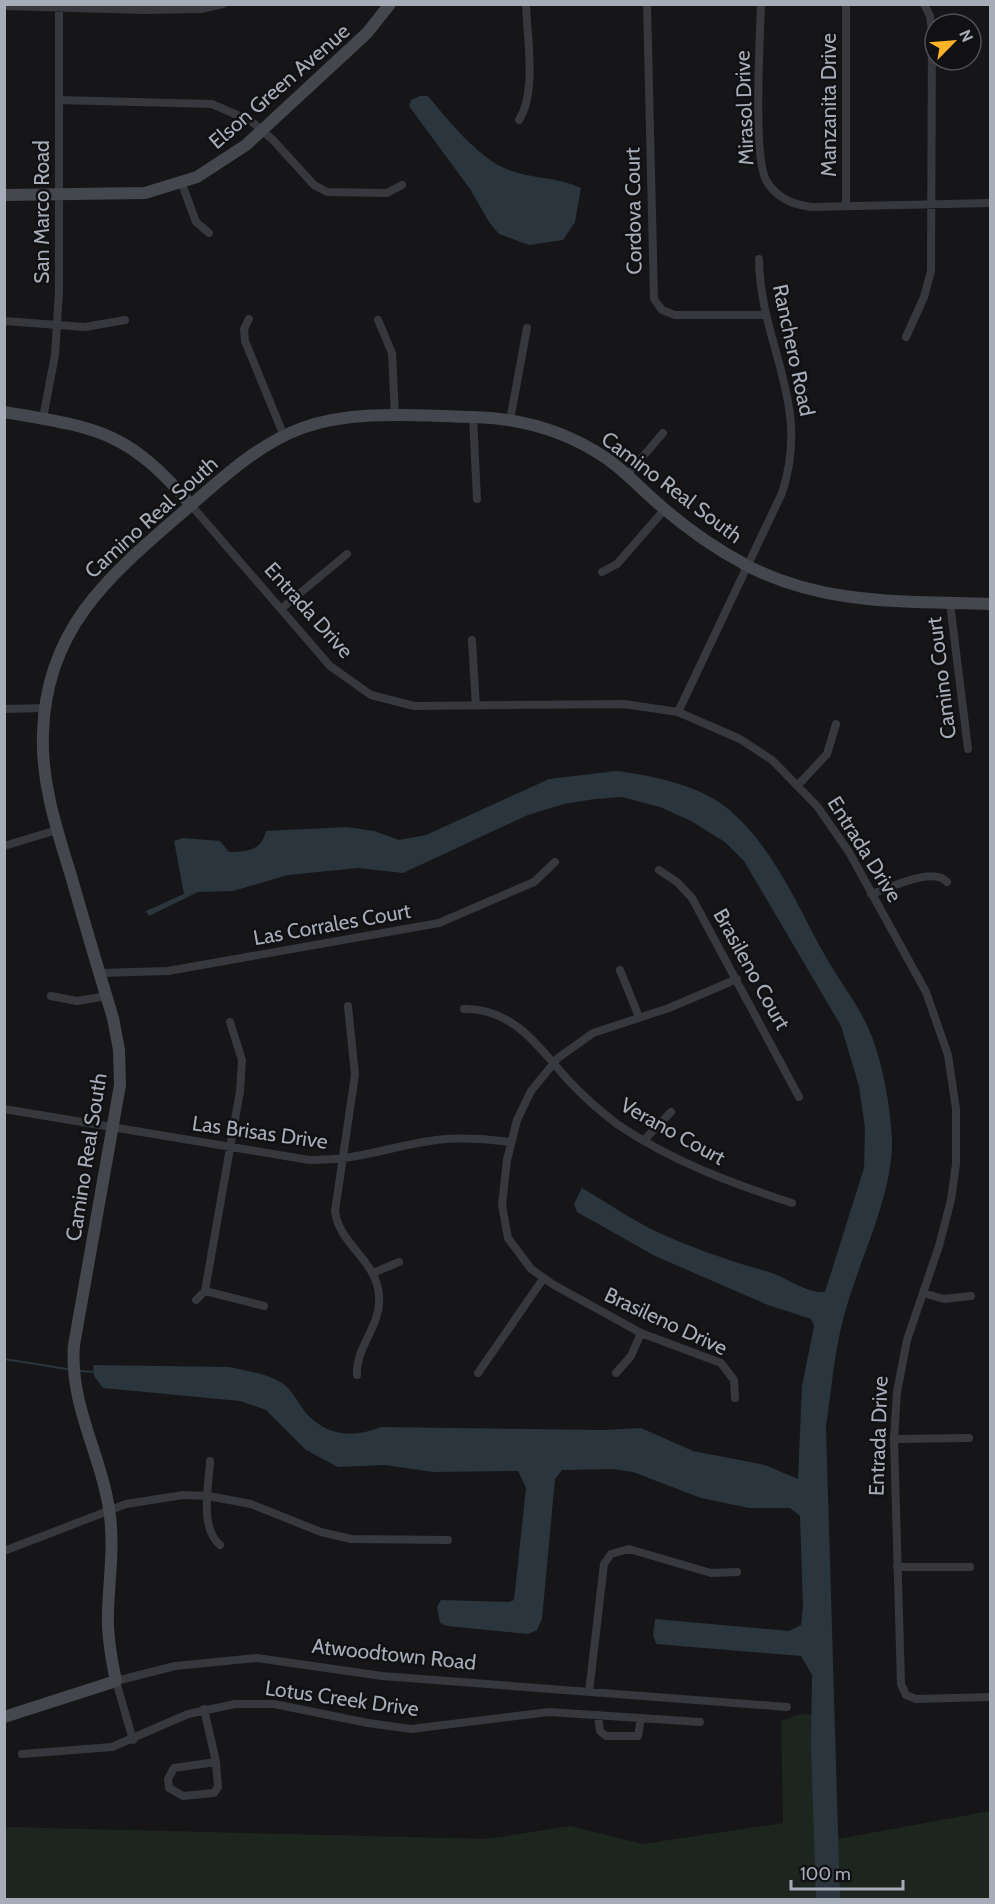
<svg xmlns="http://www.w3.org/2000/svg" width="995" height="1904" font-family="Cabin,sans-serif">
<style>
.green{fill:#1d261e}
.water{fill:#2b353d}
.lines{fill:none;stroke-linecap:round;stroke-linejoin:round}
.stream{stroke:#2b353d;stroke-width:2}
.street{stroke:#36383d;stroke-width:8}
.secondary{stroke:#44474d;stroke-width:12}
.labels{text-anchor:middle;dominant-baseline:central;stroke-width:5;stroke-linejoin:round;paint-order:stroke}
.street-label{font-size:21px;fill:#a7acb9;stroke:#111113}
</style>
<rect width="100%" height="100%" fill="#161618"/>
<path class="green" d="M800,1714L821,1716L838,1845V1839L990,1811V1899L5,1900V1827L487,1839L570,1826L643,1844L783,1823L781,1721Z"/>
<path class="water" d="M420,96H428C448,120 479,159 509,170C532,179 558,177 581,188L575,222L563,240L529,245L499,234L489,222L470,189L409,106L411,100Z
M616,771C651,775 699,785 727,808C775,848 797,906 827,959C843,987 860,1006 872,1037C883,1065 891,1110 892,1140C893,1191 863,1253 848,1302C835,1342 832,1386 826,1427L840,1899H816L811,1745L812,1675L801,1656L656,1644L653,1635L655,1619L789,1631L801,1625L803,1606L800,1516L790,1508H749L701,1498L633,1472L612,1469L562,1470L555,1479L542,1619L537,1630L528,1634L447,1626L440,1623L437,1607L441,1600L509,1602L514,1600L526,1488L518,1471L433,1472L385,1465L338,1467L306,1450L266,1410L240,1401L103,1388L94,1376L93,1365L229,1367C247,1371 271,1374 286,1386C296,1395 301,1410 312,1419C333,1437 356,1437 381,1427L603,1430L641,1428L693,1451L765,1465L798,1479L802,1386L814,1326L811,1319L768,1305L655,1256L577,1212L574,1204L582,1188C606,1202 629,1218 653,1230C691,1248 730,1261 769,1272C788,1278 805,1293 825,1292L864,1168L865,1128L859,1086L841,1026L744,861L725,842L691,821L660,807L622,797L595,799L564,804L528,815L403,873L358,868L288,875L233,891L198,892L149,916L146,911L184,894L174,841L183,838L220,841L229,852C247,852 261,851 266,831L347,827L374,831L399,840L426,835L549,779Z"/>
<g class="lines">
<path class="stream" d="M4,1359L67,1369
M80,1371L95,1372"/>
<path class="street" d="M647,4L654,299L662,310L675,315H765
M761,4C760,38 753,156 766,180C776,198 792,205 812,207L990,203
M4,6L144,10L201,9L223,4
M59,100L212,104L251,121L273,140L314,185L327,192L387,193L402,185
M519,120C537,92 527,37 526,4
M182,184L196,222L209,233
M846,206V4
M249,319L244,329L245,341L284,436
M378,320L392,353L395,415
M4,321L85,327L125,320
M906,337L924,297L931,271L932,31L930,16L924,4
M473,417L477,499
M43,418L55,355L59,291V4
M510,420L527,328
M627,475L663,433
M191,505L330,666L371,695L414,706L624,704L678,712L740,739L772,760L817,806L849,852L926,992L948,1055L956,1109V1164L951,1200L939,1246L907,1340L897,1392L894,1439L901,1684L906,1695L916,1699L990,1697
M602,572L617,564L665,509
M950,603L968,749
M281,609L347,554
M472,640L476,706
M4,709L44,708
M678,712L782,493C812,403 760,345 759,259
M799,784L827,754L836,724
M4,846L57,830
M659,870L677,882L692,898L799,1097
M871,894C890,888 933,866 947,882
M620,970L639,1017
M100,973L168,971L439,923L534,882L555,862
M51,996L77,1001L107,996
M348,1006L355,1075L335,1211C339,1245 376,1259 379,1295C382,1326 355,1347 357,1375
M464,1009C514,1008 539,1048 569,1081C584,1097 600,1111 617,1124C671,1161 731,1183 792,1203
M4,1109L309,1160C357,1161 391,1146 436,1140C461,1137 486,1139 510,1142
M644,1140L671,1112
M373,1273L399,1262
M205,1291L264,1306
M923,1293L944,1299L971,1296
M196,1300L205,1291L240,1091L242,1060L230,1022
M478,1373L543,1279
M616,1373L631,1356L641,1333
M735,1398L734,1380L721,1363L641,1333L554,1285L531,1269L508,1238L502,1205L507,1160L517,1120L531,1091L558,1058L593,1033L669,1008L737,979
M894,1439L969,1438
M210,1461C209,1486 199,1527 220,1545
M4,1551L126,1504L183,1495L208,1496L251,1504L321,1532L351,1539L448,1540
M897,1567H970
M589,1692L604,1564L611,1554L629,1549L711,1573L737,1572
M204,1709L216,1762
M598,1715L600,1731L606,1736H638L641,1718
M133,1740L116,1681L175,1666L257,1658L382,1676L787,1707
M22,1754L112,1747L188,1714L235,1704H274L368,1723L411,1729L549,1712L700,1722
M216,1762L218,1787L214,1793L183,1796L169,1788L168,1779L174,1768Z"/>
<path class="secondary" d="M4,195L145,193L197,177L246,145L367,33L390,4
M4,412C98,428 127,430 191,505
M4,1717L116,1681C111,1658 107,1635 108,1612C109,1579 114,1549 110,1516C103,1457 69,1406 74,1345L120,1085L119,1050L113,1018C99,972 85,925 72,879C57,830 41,784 43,733C46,624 115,571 190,506C224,476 259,444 302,428C356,409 417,416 473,417C520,418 566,431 606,458C626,472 642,490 661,506C686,528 716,549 746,565C824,606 906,601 990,604"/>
</g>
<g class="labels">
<g class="street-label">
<text transform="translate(279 86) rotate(-41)">Elson Green Avenue</text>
<text transform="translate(828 105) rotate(-90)">Manzanita Drive</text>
<text transform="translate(744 108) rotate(-92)">Mirasol Drive</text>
<text transform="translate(633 211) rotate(-91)">Cordova Court</text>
<text transform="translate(41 212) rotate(-90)">San Marco Road</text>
<text transform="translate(794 350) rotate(78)">Ranchero Road</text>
<text transform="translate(672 487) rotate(37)">Camino Real South</text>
<text transform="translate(151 517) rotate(-42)">Camino Real South</text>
<text transform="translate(309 610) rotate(48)">Entrada Drive</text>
<text transform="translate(941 678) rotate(-97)">Camino Court</text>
<text transform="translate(865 849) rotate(58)">Entrada Drive</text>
<text transform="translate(332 924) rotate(-10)">Las Corrales Court</text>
<text transform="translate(752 969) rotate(61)">Brasileno Court</text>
<text transform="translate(673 1131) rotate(29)">Verano Court</text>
<text transform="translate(260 1132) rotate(8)">Las Brisas Drive</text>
<text transform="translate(86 1157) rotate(-81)">Camino Real South</text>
<text transform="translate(666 1321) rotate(25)">Brasileno Drive</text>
<text transform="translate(878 1436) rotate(-88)">Entrada Drive</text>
<text transform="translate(394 1654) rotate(6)">Atwoodtown Road</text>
<text transform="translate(342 1698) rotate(8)">Lotus Creek Drive</text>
</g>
</g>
<rect width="995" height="1904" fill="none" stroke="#a7acb9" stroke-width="12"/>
<g transform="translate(953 42) rotate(65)"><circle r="28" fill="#111113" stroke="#4d4f55" stroke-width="1.5"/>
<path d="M0-4.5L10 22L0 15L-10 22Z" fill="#ffb427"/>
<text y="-9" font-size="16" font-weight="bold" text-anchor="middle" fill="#a7acb9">N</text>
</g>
<path d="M791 1880v9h112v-9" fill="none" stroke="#a7acb9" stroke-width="3"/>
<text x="800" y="1880" font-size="18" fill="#a7acb9" stroke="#111113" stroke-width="4.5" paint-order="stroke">100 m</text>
</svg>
